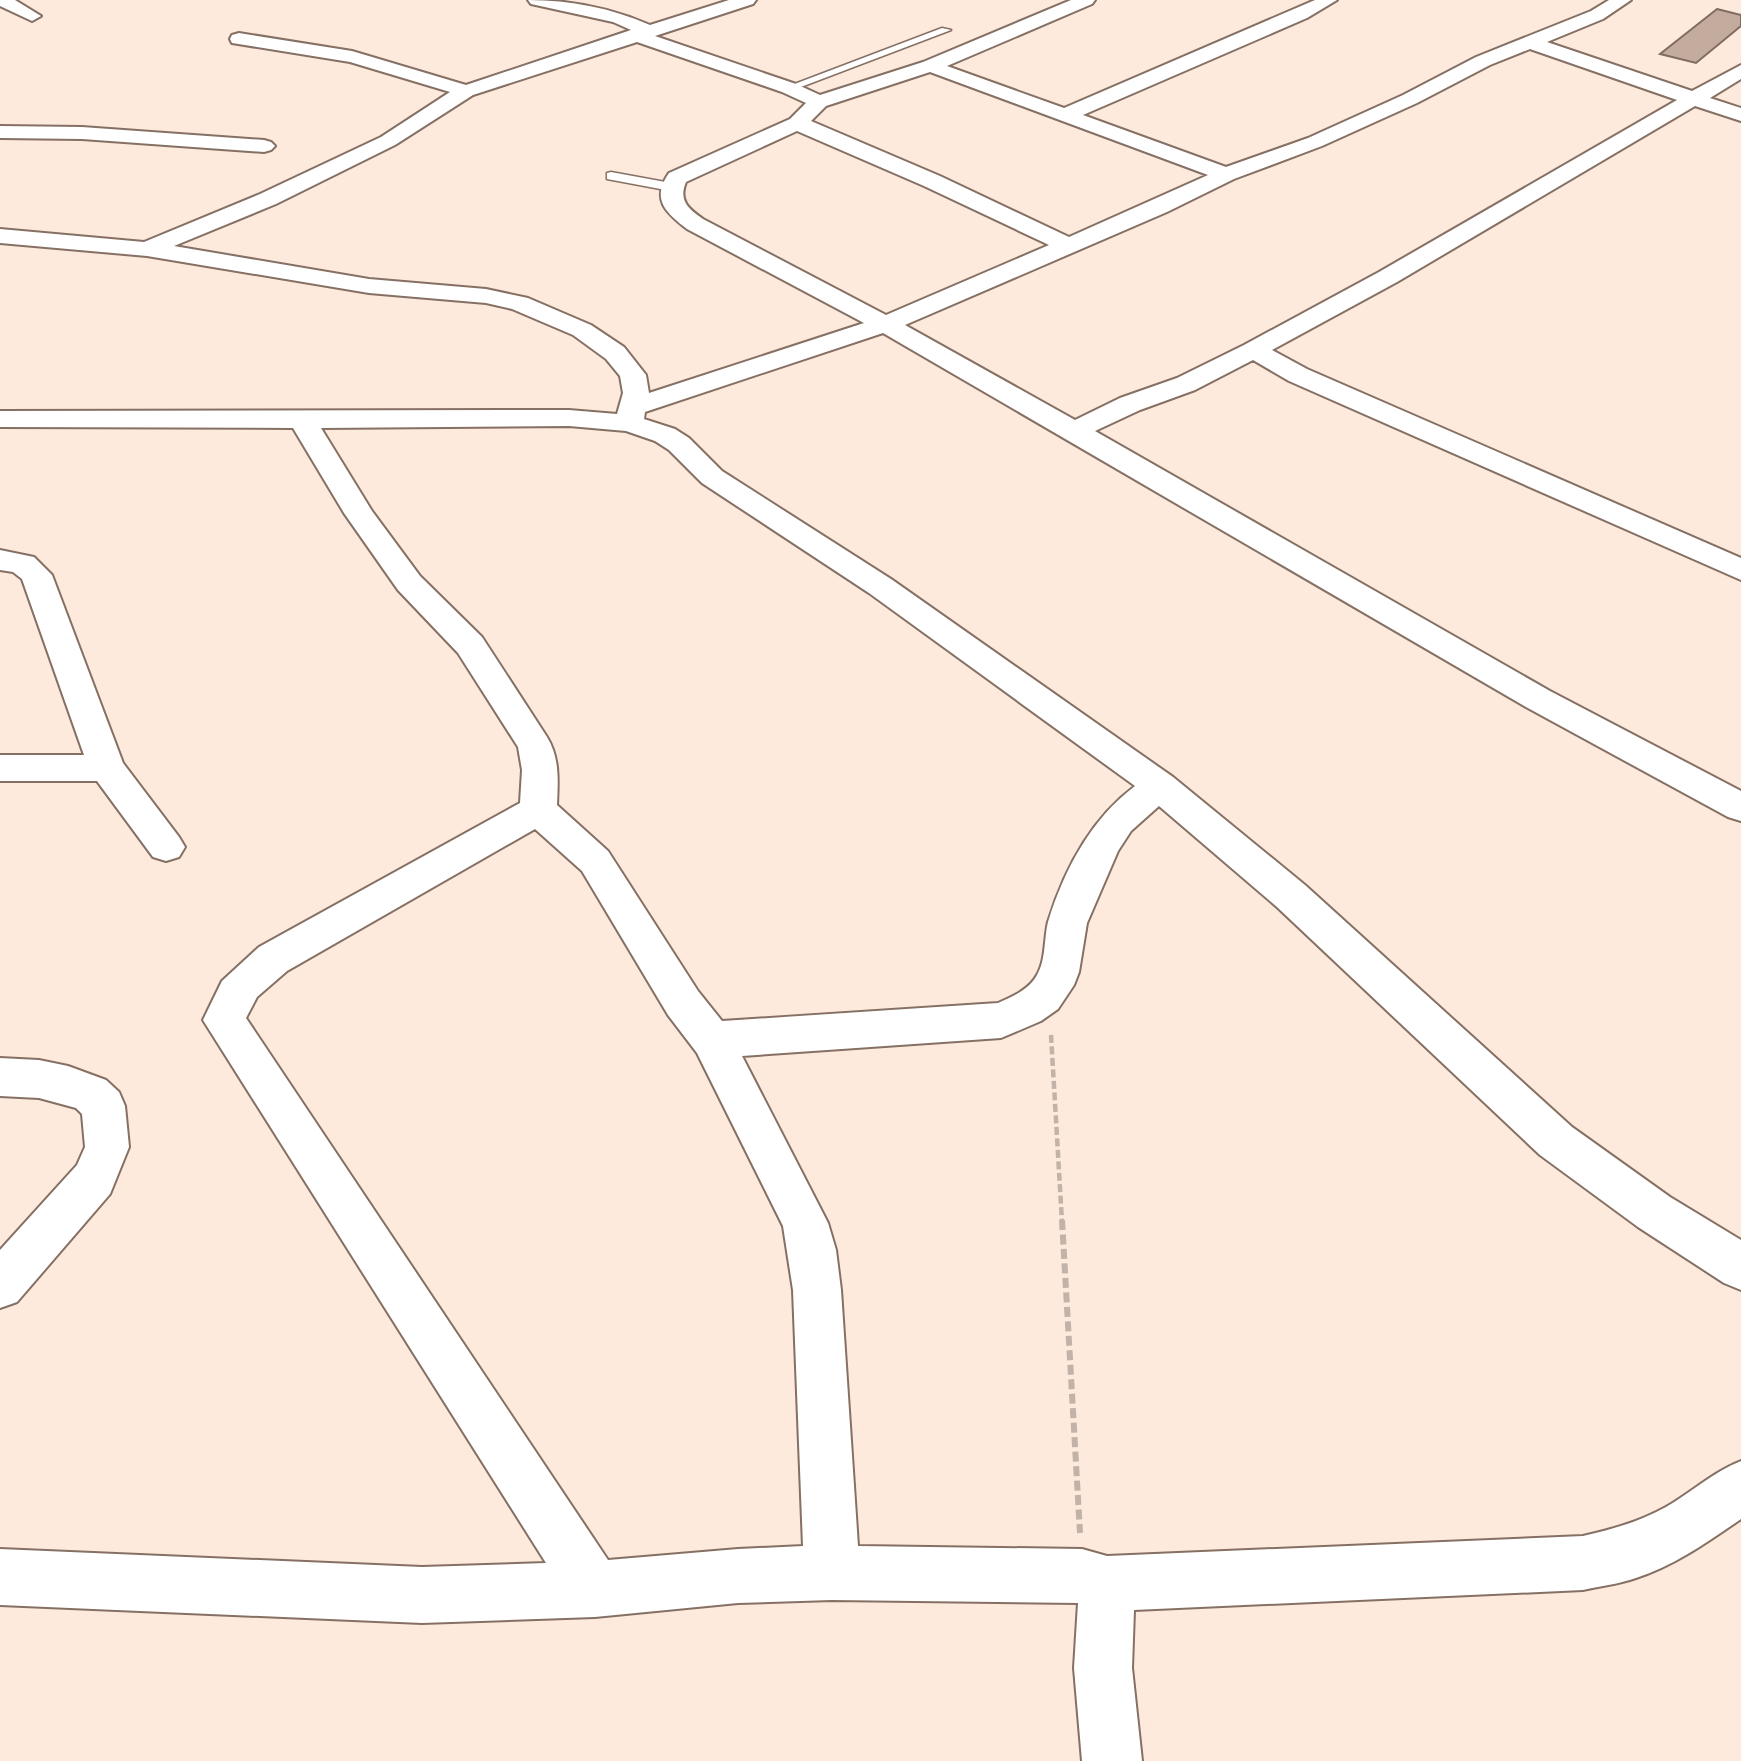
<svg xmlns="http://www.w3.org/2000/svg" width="1741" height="1761" font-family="Cabin,sans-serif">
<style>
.building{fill:#c3ac9d;stroke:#806b5e;stroke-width:2}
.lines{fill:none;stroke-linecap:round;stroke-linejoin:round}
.lane-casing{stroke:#857063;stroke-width:3}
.street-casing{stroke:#857063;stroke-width:4}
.path-far1{stroke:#c2b2a7;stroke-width:4.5;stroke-dasharray:8 3.5;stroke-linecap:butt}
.path{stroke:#c2b2a7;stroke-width:6;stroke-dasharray:10 4.5;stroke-linecap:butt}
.lane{fill:#fff;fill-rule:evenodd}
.street{fill:#fff;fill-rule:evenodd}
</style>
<rect width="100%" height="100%" fill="#fdeadd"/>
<path class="building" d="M1717,9L1741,15V26L1696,63L1660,54Z"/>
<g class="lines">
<g class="lane-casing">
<path id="lane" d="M942,28L951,30L793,90L784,88Z
M611,172L671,183L677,187L671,191L607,179V173Z"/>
</g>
<g class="street-casing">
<path id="street" d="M0,0H15L41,16L32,21L0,6Z
M528,0C571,0 611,8 650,25L729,0H756L753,4L655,36L796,84L820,95L923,62L1071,0H1095L1092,4L947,66L1064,108L1315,0H1337L1307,18L1083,115L1226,167L1308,138L1403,95L1476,57L1591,11L1609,0H1631L1603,19L1547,42L1692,91L1741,65V79L1710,98L1741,108V121L1695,106L1397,282L1272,350L1307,369L1741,558V580L1289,381L1253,360L1195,390L1140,410L1095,431L1550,691L1741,791V821L1728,817L1526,707L883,333L645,412L644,419L675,429L689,438L722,471L891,579L1173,777L1305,885L1572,1127L1670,1197L1741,1240V1290L1724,1283L1638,1227L1540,1155L1277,907L1159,806L1131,831L1118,851L1087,923L1079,972L1074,985L1058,1009L1041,1021L1001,1038L742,1056L828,1223L836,1250L841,1290L858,1546L1082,1549L1107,1556L1583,1536C1613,1529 1639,1522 1666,1507C1692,1492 1713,1472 1741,1461V1519C1709,1541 1674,1566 1636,1578C1619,1584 1601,1586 1583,1590L1134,1610L1132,1668L1142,1761H1082L1074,1668L1078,1603L832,1600L738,1603L595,1617L422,1623L0,1605V1549L422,1567L546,1563L203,1020L222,981L259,947L520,803L522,770L518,747L458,653L398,590L344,513L293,428L0,427V411L569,410L617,414L623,393L620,376L606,359L573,335L512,309L486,303L369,293L147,256L0,243V229L144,242L260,194L381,137L450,92L350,62L232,43L230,39L232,35L239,33L352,51L466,85L631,30L613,22L531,4ZM637,42L782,92L806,103L790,119L669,173C651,199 665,212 687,229L864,323L649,393L646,375L624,347L591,325L528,298L486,289L369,279L174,246L276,204L395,145L473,95ZM1530,49L1677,100L1379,272L1244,345L1177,378L1120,398L1075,420L905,325L1167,212L1234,179L1322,146L1417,103L1490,65ZM930,72L1208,175L1069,237L940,176L811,121L826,106ZM797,131L924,186L1049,245L886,315L703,219C689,209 678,201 686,182ZM569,426L626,431L655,441L669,450L702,483L869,593L1135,786C1091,819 1064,870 1048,922C1044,938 1046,960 1037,975C1030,989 1012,997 998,1003L722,1021L698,991L608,851L557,805C558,782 560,758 547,737L482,637L420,576L372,511L321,428ZM535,829L582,871L668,1015L697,1053L783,1226L793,1290L803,1546L738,1549L608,1560L246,1018L257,997L287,971Z
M0,126L82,127L264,140L271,142L275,146L271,150L264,152L82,139L0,138Z
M0,550L34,557L52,575L123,763L179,837L185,847L179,857L166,861L153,857L97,781H0V755H84L22,579L13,572L0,570Z
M0,1058L39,1060L68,1066L106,1080L119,1092L125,1106L129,1147L110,1194L17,1302L0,1308V1250L77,1165L85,1147L82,1114L76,1108L39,1098L0,1096Z"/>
</g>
<path class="path-far1" d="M1051,1035L1062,1222"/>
<path class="path" d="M1062,1220L1080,1533"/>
<use href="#lane" class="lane"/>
<use href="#street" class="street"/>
</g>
</svg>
